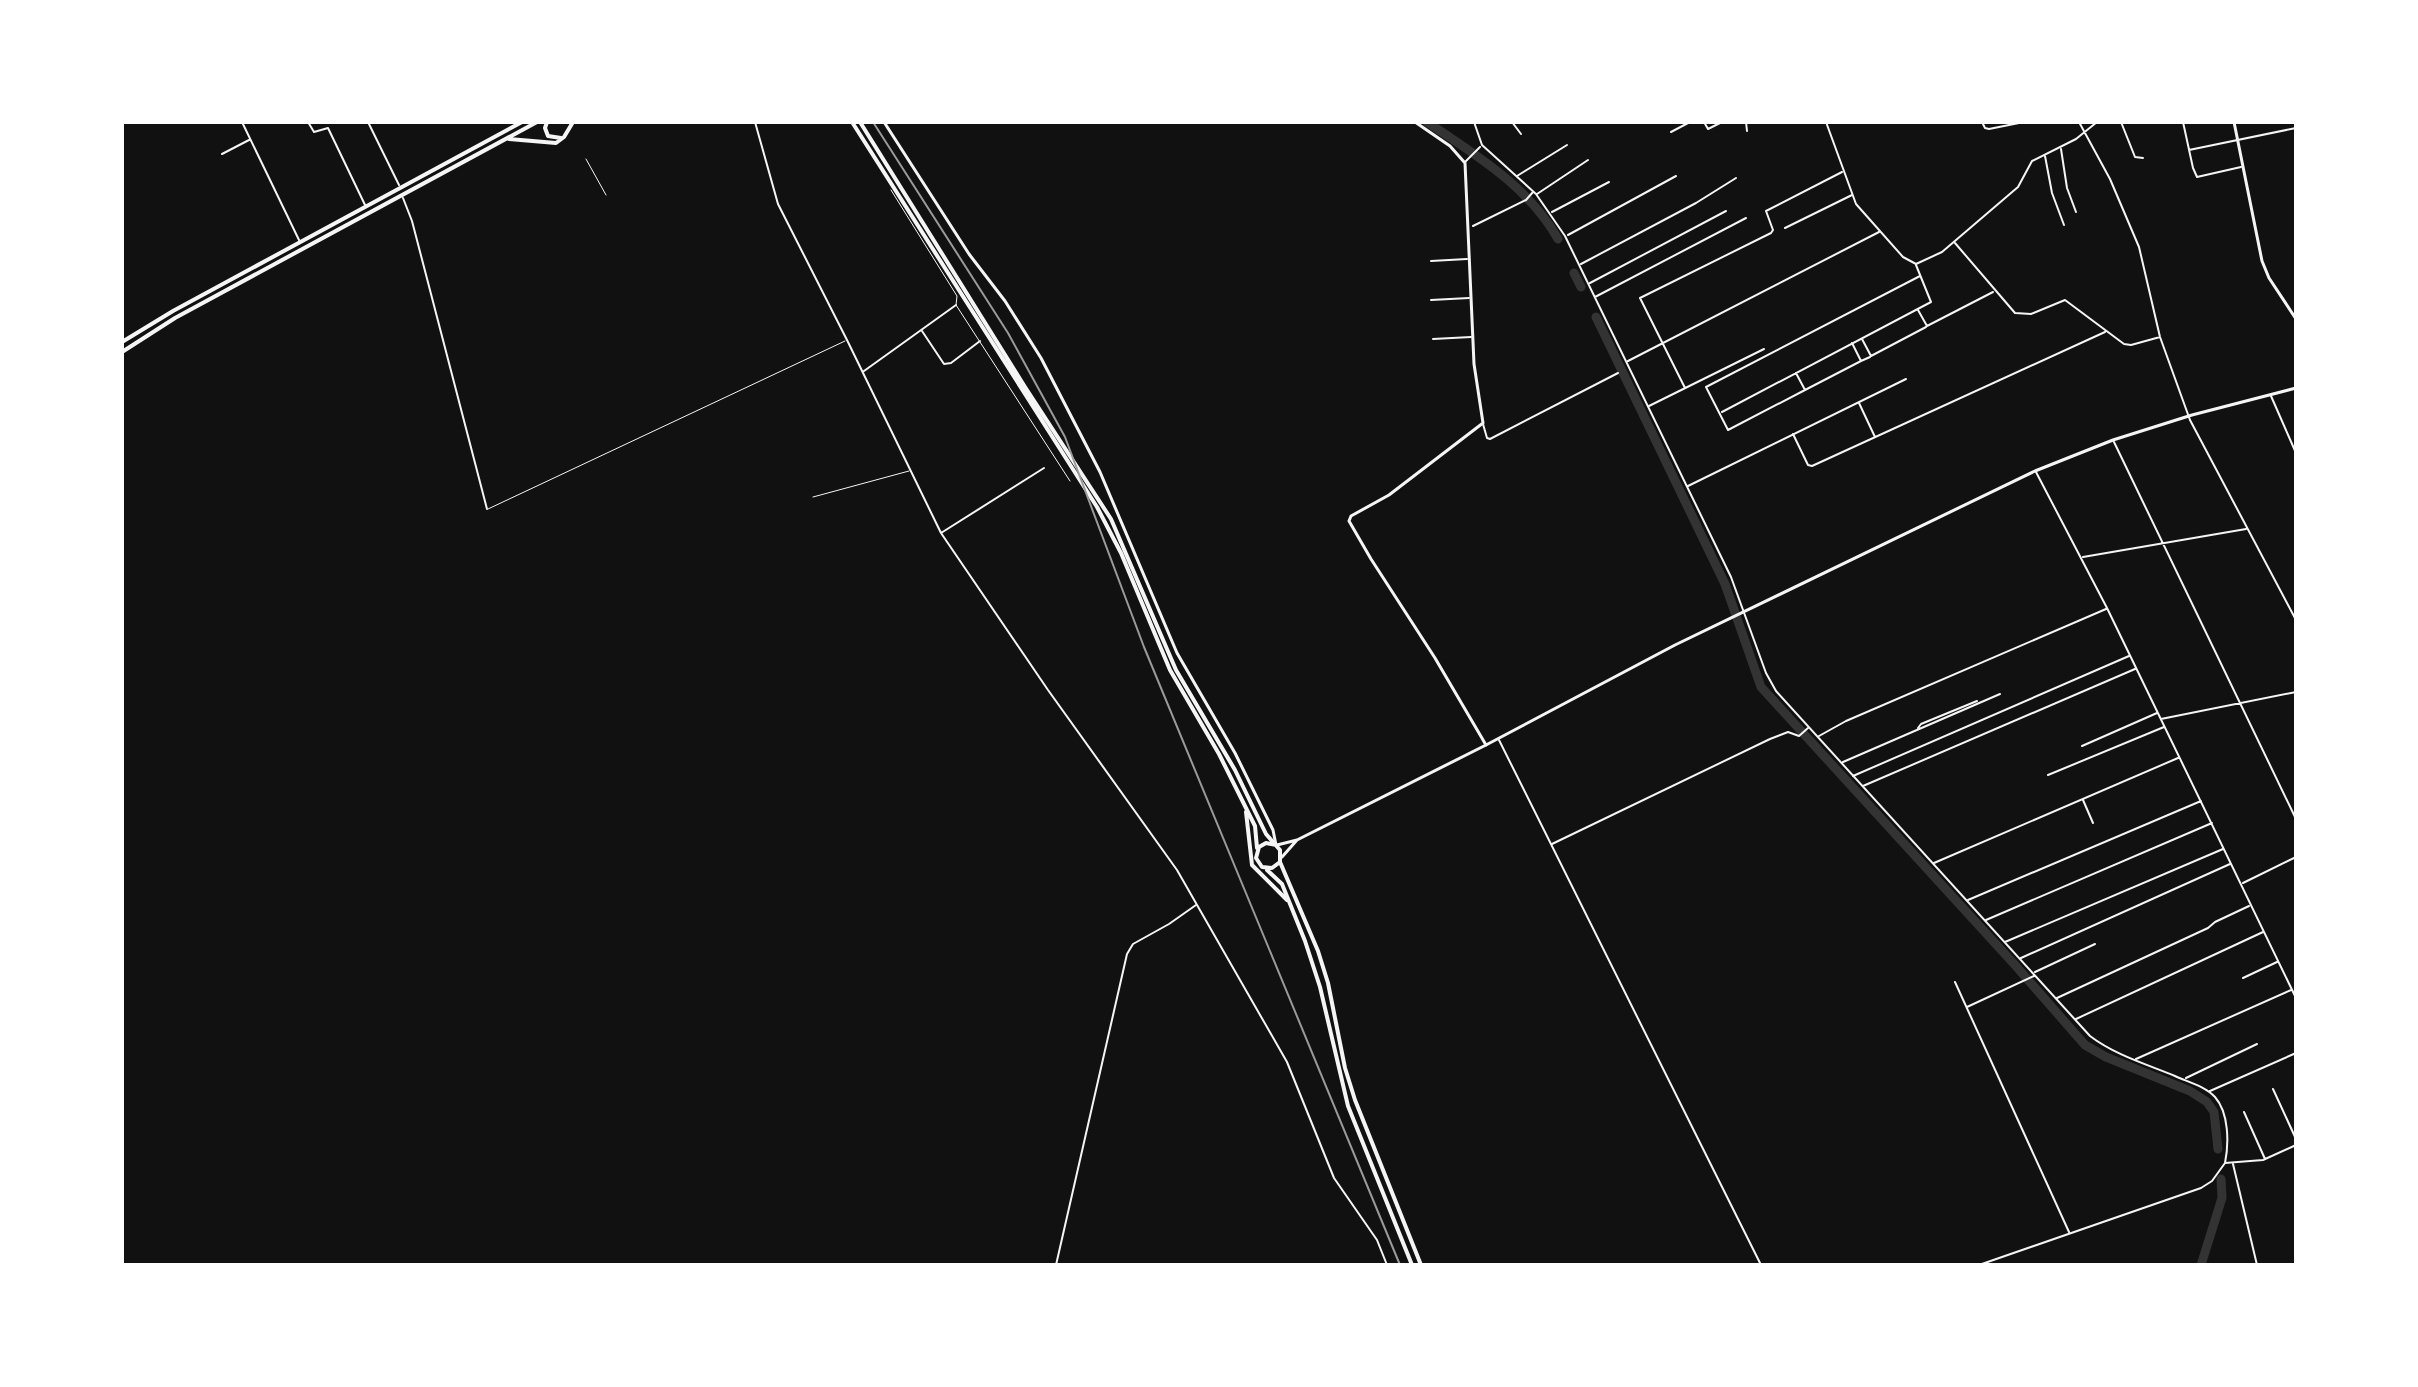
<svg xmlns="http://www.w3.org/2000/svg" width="2418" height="1387" font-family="Rubik,sans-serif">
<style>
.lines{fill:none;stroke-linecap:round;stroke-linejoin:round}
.river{stroke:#333;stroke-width:9}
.service{stroke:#f5f5f5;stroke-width:1}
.minor{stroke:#f5f5f5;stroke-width:2}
.tertiary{stroke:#f5f5f5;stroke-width:3}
.secondary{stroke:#f5f5f5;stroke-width:3}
.primary{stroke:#f5f5f5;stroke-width:4}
.trunk{stroke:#f5f5f5;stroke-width:4}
.rail{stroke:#9a9a9a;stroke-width:2}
</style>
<rect width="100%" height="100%" fill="#111"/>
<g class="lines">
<path class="river" d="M1427,122C1477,156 1528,186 1558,239
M1574,273L1581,287
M1596,317L1725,584L1761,687L2015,965L2085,1045L2106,1057L2190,1091L2207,1102L2214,1112L2218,1149
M2201,1265L2222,1198L2221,1179"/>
<path class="service" d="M586,159L606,195
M891,190L957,296L956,305L1070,481
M813,497L909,471
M488,509L845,341"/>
<path class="minor" d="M242,122L299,240
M308,122L314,132L328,128L366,207
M368,122L399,185
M755,122L778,204L847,340L941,533L1048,690L1177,870L1287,1062L1334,1178L1377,1240L1387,1265
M1474,122L1482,145L1536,194L1565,236L1731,577L1766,673L1776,691L2090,1036C2115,1055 2146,1064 2175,1076C2188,1082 2205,1086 2215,1097C2229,1113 2229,1143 2225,1163
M1512,122L1521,134
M1704,122L1708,129L1722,122
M1746,122L1747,131
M1826,122L1856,204L1903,257L1916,264L1942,252L2018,187L2032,161L2076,139L2097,122
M1877,122V123
M1982,122L1985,128L1989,129L2024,122
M2079,122L2110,179L2139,247L2160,337L2190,420L2296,620
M2121,122L2135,157L2143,158
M2183,122L2193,168L2197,177L2241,167
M1671,132L1690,122
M2061,149L2067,188L2076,212
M2189,150L2296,128
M222,154L249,140
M2045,156L2052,193L2064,225
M1465,162L1480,147
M1517,176L1567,145
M1537,194L1588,160
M403,198L412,221L487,509
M1552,212L1609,182
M1473,226L1526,200L1533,192
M1785,228L1852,195
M1568,235L1676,176
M1955,243L2015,313L2031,314L2065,300L2124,344L2131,345L2160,337
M1431,261L1467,259
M1581,264L1696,203L1736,178
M1590,283L1726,211
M1595,297L1746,218
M1431,300L1469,298
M1918,310L1927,326L1993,292
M922,331L944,364L951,363L980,341
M1433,339L1471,337
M1862,339L1871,356L1926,327
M1852,343L1861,361L1870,357
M1628,361L1879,232
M864,371L956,305
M1796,373L1805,390L1861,361
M1685,388L1640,298L1771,233L1773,230L1766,211L1842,172
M1805,390L1728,430L1706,387L1920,276
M2271,396L2296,453
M1859,403L1875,437
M1649,406L1764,349
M1722,412L1931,302L1916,265
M1483,424L1487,438L1490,439L1618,373
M1793,434L1808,465L1812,466L2105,332
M2114,442L2296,819
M2036,472L2107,608L2296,998
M1688,486L1906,379
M941,533L1044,468
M2083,557L2246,529
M2161,719L2296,692
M1918,728L1921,724L1977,701
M1819,736L1846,721L2106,609
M1499,740L1761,1265
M2082,746L2157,713
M1843,762L2000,694
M2048,775L2164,727
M1853,776L2129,656
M1863,786L2135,669
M2083,800L2093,823
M1552,844L1770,739L1788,732L1799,736L1808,728
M1934,863L2178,758
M2243,883L2296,857
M1968,900L2201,801
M1986,920L2212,823
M2005,942L2223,849
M2021,958L2230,864
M2035,972L2095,944
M2243,978L2277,962
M1955,982L2069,1232
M2057,998L2208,928L2215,922L2249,906
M1967,1007L2034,976
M2076,1019L2263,932
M2136,1059L2291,990
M2186,1078L2257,1044
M2273,1089L2296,1139
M2210,1091L2296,1053
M2244,1112L2265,1159
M2233,1164L2257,1265
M1056,1265L1127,954L1133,944L1169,924L1196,905
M1979,1265L2201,1188L2212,1181L2225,1163L2263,1160L2296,1145"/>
<path class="tertiary" d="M884,122L969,254L1005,301L1041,358L1100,472L1177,653L1235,753L1273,830L1276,845
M1415,122L1450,146L1465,163L1474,364L1483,423L1389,495L1351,516L1349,521L1371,559L1435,658L1486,745"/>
<path class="secondary" d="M2234,122L2262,261L2269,278L2296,319
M1277,845L1297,840L1486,745L1675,645L2035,471L2113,440L2192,415L2296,388
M1282,857L1297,840"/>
<path class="primary" d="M852,122L1097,507L1121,553L1170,670L1219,754L1255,826L1257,848
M860,122L1025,387L1111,519L1176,670L1235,770L1266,834L1280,850V862L1272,868L1262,867L1256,858L1259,847L1266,843L1276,845
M1246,812L1252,865L1287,900
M1280,862L1318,951L1328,983L1345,1068L1355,1100L1421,1265
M1267,870L1282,884L1305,941L1320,987L1348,1106L1412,1265"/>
<path class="trunk" d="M547,122L545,128L548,136L561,138
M509,139L556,143L564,137L573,122
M122,342L173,311L522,122
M122,352L175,318L537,122"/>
<path class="rail" d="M873,122L1008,333L1065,437L1144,647L1400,1265"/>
</g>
<rect width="2418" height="1387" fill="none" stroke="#ffffff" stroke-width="248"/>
</svg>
